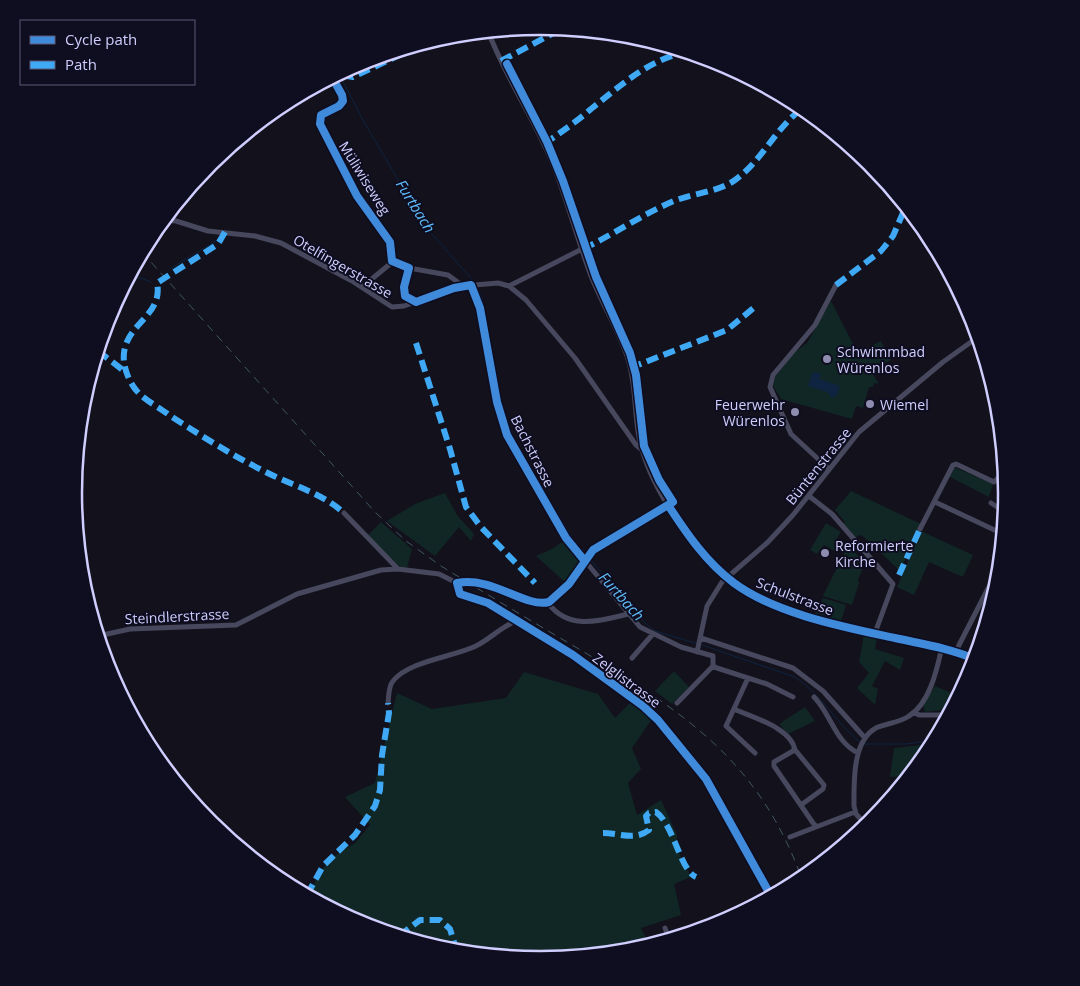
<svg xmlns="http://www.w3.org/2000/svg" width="1080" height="986" font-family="'Open Sans',sans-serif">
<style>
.green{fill:#112726}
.water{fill:#0e2440}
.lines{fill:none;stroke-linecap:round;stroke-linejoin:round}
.stream{stroke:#0e2440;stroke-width:1}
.minor{stroke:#47475d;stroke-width:5}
.rail{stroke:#405764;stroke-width:1;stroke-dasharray:8 6;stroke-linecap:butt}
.quiet{stroke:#3fa9f5;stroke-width:6;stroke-dasharray:12 6;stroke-linecap:butt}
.cycleway-casing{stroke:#0f0d20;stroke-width:11}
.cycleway{stroke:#408adc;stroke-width:8}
.poi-dot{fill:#8e8caf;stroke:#0f0d20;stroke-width:2}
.labels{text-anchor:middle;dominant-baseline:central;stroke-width:4;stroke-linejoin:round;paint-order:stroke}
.street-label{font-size:14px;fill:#d0cefe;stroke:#0f0d20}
.poi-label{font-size:14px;fill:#d0cefe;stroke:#0f0d20;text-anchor:start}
.water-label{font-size:15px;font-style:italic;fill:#5fbdfa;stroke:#0f0d20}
.rim{fill:none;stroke:#d0cefe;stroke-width:2.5}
</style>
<rect width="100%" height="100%" fill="#12111c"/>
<path class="green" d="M831,301L856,350L860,348L861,351L881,341L891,360L871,371L879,384L874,383L873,387H869L863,408L856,406L852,419L781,399L773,386L775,377L795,352L807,343Z
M954,467L993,484L989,497L950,477Z
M851,491L921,524L900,571L864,537L859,535L855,538L842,524L845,522L835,510Z
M445,493L457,515L474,534L471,541L459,527L435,556L387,521L415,504Z
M381,522L412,549L407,568L399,566L367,536Z
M826,523L841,532L836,540L840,542L834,551L824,545L817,554L810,550Z
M921,531L973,555L963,577L929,562L914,595L897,587Z
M565,540L582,560L567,584L536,556L552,549Z
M848,545L865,563L858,580L859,583L852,605L823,596Z
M823,598L846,605L840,624L814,615Z
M864,635L877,637L875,649L904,658L900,670L885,661L872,686L878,689L875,705L857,688L869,673L859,662Z
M674,671L689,687L672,704L655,691Z
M524,672L598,694L615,718L632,701L652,719L632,748L641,769L628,783L637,815L661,800L677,835L676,847L691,877L674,884L681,915L641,928L649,945L631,951L540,960L449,951L361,924L309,896L318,875L331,858L355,843L370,825L345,797L375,783L397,693L432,709L506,698Z
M935,686L958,696L951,709L925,712L923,705Z
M805,707L815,721L788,734L779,724Z
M932,744L908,776L890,777L894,748Z"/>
<path class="water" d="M813,372L821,374L819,379L840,386L837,395L832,398L827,392L808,386Z"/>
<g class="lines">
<path class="stream" d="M339,74L364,122L426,227L474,282
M171,268L216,241
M128,279L141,278L151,282
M477,288L482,297L504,414L516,443L532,471L573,539L587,555
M589,558L645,623L655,631L698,644
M702,645L795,677C822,695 836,723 860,742
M863,744H906L934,740"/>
<path class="minor" d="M488,31C506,79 536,121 555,169C568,204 578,241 591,276C602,304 619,331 628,359C636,384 634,411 639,437C648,486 698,559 739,586C810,633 899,628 975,659
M319,119L328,142L357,196L390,242V264L362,287
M163,220L176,221L208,231L255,236L281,243L352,281L392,307L404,306L463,286L498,283L509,286L526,300L575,358L636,445L641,449
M392,261L409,268L448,275L463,286
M471,285L480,308L501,419L511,443L566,538L640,627L681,647L713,656V666L717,668L767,684L793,697
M509,286L582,249
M829,469L791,434L770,387L773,375L815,325L836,285
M809,496L832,514L893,584L875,633
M935,502L1003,534
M991,503L1005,512
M344,513L398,569L439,574L457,583L475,581L506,590L532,602L544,603L561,593L593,550L668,505
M920,529L953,465L956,464L994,482L1005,471
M457,583L460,594L488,603L573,655L643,706L658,720L706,779L771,896
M548,603C569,631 600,621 628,614
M98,636L130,629L236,625L297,594L381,570L398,569
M701,638L793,668L823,691L865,738
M956,651L1000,565
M697,652L707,606L722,582L768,542L793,515L859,432L943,362L978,337
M632,658L652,635
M748,678L726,726L755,753
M814,697C831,714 835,742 858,753
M388,703C389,696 388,687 393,681C409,661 453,657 476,646C490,639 501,627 516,621
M677,703L713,666
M734,709C751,717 793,728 795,751
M914,712L919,715H948
M801,805L823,789L824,785L796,751H793L774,762V766L813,823L816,826
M867,826L856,814L854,806C854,783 852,741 876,728C887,723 899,723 909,716C930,703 937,669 942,647
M790,837L855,812
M665,928L669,939"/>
<path class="rail" d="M142,252L375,512L406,541L441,566C488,595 536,624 584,652C686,714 759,761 802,879"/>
<path class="quiet" d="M501,61L563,28
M344,71L347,76L353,77L427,42
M544,144C560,133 576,122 591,109C620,86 648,60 686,52
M225,232L218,244L157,283C164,318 120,324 124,362C125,371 130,383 136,390C144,400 159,407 169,415C203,437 238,459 274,476C298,487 324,495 344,513
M583,249C614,234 643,214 674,201C694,193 718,192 735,180C762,161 776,127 803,108
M836,285L881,251L893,236L906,206
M416,343L450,449L466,507L481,527L535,583
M98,351L128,374
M630,368L727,330L756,306
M899,575L920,529
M603,833C619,833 635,841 649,830L646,816L649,813L656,812C674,825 680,870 696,877
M307,895L323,866L355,835L375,806L380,790L382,755L389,713L388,703
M399,936L420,920H440L450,929L457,952"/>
<g class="cycleway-casing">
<path id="cycleway" d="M507,64L547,142L563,181L596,277L630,353L636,375L644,446L659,480L673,502L593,550L569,584L549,602C524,608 493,576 457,583L460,594L488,603L573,655L643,706L658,720L706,779L771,896
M332,77L342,95L343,101L339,106L321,115L320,124L357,196L390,242L392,261L409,268L404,287L405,296L416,302L454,288L471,285L480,308L497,402L507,435L566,538L584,560
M668,505C687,534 706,562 734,583C776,614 844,627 895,638C922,644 949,648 975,659"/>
</g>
<use href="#cycleway" class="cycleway"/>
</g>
<g class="poi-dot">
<circle cx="827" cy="359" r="5"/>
<circle cx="870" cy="404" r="5"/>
<circle cx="795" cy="412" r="5"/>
<circle cx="825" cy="553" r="5"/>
</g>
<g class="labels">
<g class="street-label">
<text transform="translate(365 178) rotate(58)">Müliwiseweg</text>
<text transform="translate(343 266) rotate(30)">Otelfingerstrasse</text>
<text transform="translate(533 451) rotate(63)">Bachstrasse</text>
<text transform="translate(818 466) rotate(-51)">Büntenstrasse</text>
<text transform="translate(795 596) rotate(21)">Schulstrasse</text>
<text transform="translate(177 616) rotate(-3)">Steindlerstrasse</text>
<text transform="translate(627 680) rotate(37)">Zelglistrasse</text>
</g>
<g class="poi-label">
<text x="837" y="351">Schwimmbad<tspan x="837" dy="16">Würenlos</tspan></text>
<text x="785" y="404" text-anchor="end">Feuerwehr<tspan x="785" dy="16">Würenlos</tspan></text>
<text x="880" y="404">Wiemel</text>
<text x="835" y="545">Reformierte<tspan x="835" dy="16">Kirche</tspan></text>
</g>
<g class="water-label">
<text transform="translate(416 206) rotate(58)">Furtbach</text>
<text transform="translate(622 596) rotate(48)">Furtbach</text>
</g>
</g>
<path d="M0 0H1080V986H0ZM82 493a458 458 0 1 1 916 0a458 458 0 1 1-916 0Z" fill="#0f0d20" fill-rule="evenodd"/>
<path class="rim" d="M82 493a458 458 0 1 1 916 0a458 458 0 1 1-916 0Z"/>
<rect x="20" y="20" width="175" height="65" fill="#0f0d20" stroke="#5c5a79"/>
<rect x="30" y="36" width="25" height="8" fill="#408adc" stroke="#5c5a79"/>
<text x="65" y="45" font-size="15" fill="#d0cefe">Cycle path</text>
<rect x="30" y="61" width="25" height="8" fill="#3fa9f5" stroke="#5c5a79"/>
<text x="65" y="70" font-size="15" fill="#d0cefe">Path</text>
</svg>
